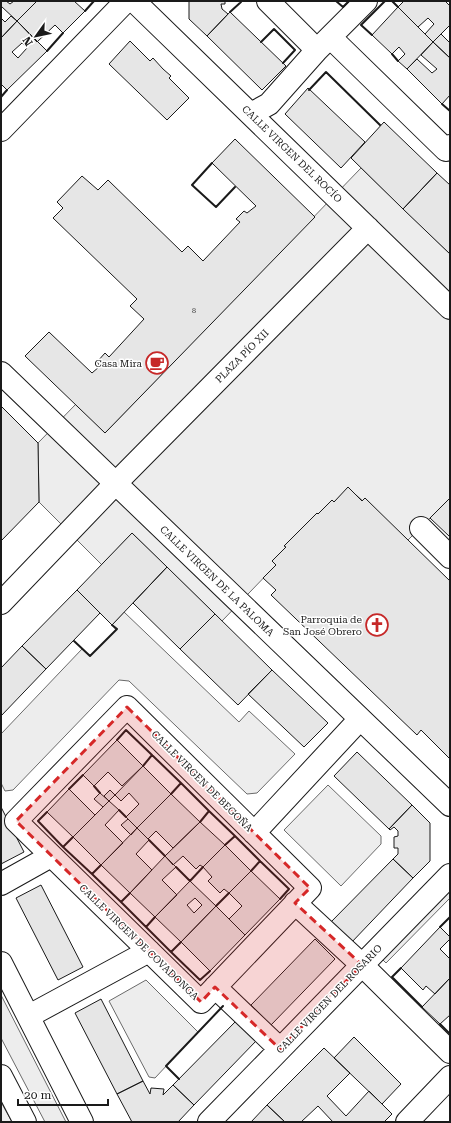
<svg xmlns="http://www.w3.org/2000/svg" width="451" height="1123" font-family="'Roboto Serif',serif">
<style>
.built{fill:#ededed;stroke:#6a6a6a}
.building{fill:#e6e6e6;stroke:#1a1a1a;fill-rule:evenodd}
.lines{fill:none;stroke-linecap:round;stroke-linejoin:round}
.minor-casing{stroke:#1a1a1a;stroke-width:24}
.major-casing{stroke:#1a1a1a;stroke-width:24}
.minor{stroke:#fff;stroke-width:22}
.major{stroke:#fff;stroke-width:22}
.wall{stroke:#1a1a1a;stroke-width:2}
.marked{fill:#d62828;fill-opacity:0.2;stroke:#d62828;stroke-width:3;stroke-dasharray:8 5;stroke-linejoin:round}
.labels{text-anchor:middle;dominant-baseline:central;stroke-width:3;stroke-linejoin:round;paint-order:stroke}
.number-label{font-size:8px;fill:#4d4d4d}
.street-label{font-size:10px;fill:#1a1a1a;stroke:#fff}
.poi-label{font-size:10px;fill:#1a1a1a;stroke:#fff;text-anchor:end}
</style>
<rect width="100%" height="100%" fill="#fff"/>
<path class="built" d="M361,168L450,254V498L408,540L348,488L334,502L332,500L318,514L317,513L285,546L286,547L272,561L276,565L222,621L132,533L102,565L39,502L38,443L76,404L105,433Z
M124,612L239,722L249,711L295,754L257,793L247,794L129,681L119,680L13,790L5,791L1,783V734L82,649L90,656L116,630L112,625Z
M328,785L381,836V844L341,886L284,830Z
M450,888V898L386,963L380,957Z
M146,980L198,1032L155,1078L149,1077L109,1001Z
M1,995L66,1122H45L1,1038Z
M1,1102L12,1122H1Z"/>
<path class="building" d="M1,1H6L10,4L14,1H37L17,21L1,6Z
M37,1H74L85,11L63,33L55,25L37,42L17,21Z
M189,1H225V4H221L222,9L228,14L207,36L189,19Z
M404,1H445L450,6V25L433,42L425,34L434,24L428,18L418,27L398,7Z
M398,7L433,42L407,69L398,61L405,54L399,47L392,54L372,35Z
M230,12L286,66L262,90L207,36Z
M11,16L17,21L1,38V18L5,22Z
M17,21L47,51L7,90L1,84V38ZM22,43L27,48L18,58L12,52Z
M441,34L449,42L450,40V58L433,42Z
M130,41L150,61L153,58L163,69L171,76L169,78L189,98L167,120L109,64Z
M433,42L450,58V95L442,104L407,69L417,59L432,73L437,69L421,55Z
M308,88L365,142L341,168L285,114Z
M384,122L437,173L403,209L351,158Z
M235,139L315,217L105,433L25,356L49,332L92,373L100,366L97,362L105,353L109,357L144,319L130,306L137,299L53,218L63,208L57,202L82,176L98,190L108,180L182,252L188,246L203,261L240,222L236,219L244,211L247,213L256,206L212,163Z
M437,173L450,185V254L403,209Z
M1,406L38,443L39,502L1,541Z
M348,487L362,501L365,498L450,581V759L421,730L417,735L271,595L276,590L263,578L276,565L272,561L286,547L284,546L317,513L318,514L332,500L334,502Z
M450,498V537L430,518Z
M132,533L167,567L112,625L77,590Z
M167,567L215,614L180,649L133,603Z
M77,590L100,613L46,669L22,646Z
M215,614L272,670L238,705L180,649Z
M22,646L46,669L1,716V668Z
M272,670L328,723L304,747L248,694Z
M117,740L143,766L122,786L108,772L94,786L83,775Z
M357,752L412,805L389,829L334,776Z
M143,766L171,794L137,828L126,817L139,804L129,793L121,801L115,795Z
M69,789L95,815L73,837L47,812Z
M110,790L115,795L109,801L104,796Z
M100,793L109,801L103,807L94,799Z
M171,794L200,822L173,848L156,831L148,839L137,828Z
M109,801L119,810L105,825L123,843L101,865L73,837Z
M412,805L430,823V861L413,878L393,859L398,854V848H394V837L398,836V831L394,827L390,830L389,829Z
M1,807L24,852L1,864Z
M128,819L137,828L131,835L121,825Z
M200,822L225,845L203,867L200,865L196,869L183,856L173,865L165,856Z
M137,828L149,840L136,854L152,870L130,893L101,865Z
M225,845L251,871L229,893L224,889L220,893L208,881L212,877L203,867Z
M165,856L176,867L162,880L177,895L155,917L130,893Z
M393,859L413,878L350,944L329,924Z
M251,871L280,899L245,935L229,919L242,906L229,893Z
M190,881L216,906L181,942L155,917ZM195,898L202,905L194,913L187,905Z
M41,885L83,967L58,980L16,898Z
M216,906L245,935L210,971L181,942Z
M440,927L450,937V939L440,949L450,959V978L435,994L426,986L423,990L401,968Z
M315,939L335,959L271,1025L251,1005Z
M450,978V1015L440,1024L422,1007Z
M101,999L143,1081L117,1094L75,1013Z
M237,1020L257,1040L194,1105L173,1085Z
M354,1037L401,1084L382,1104L334,1058Z
M324,1048L350,1073L327,1096L346,1116L369,1091L392,1114L384,1122H333L318,1106L301,1122H285L267,1105Z
M143,1081L150,1094L151,1088L164,1089L163,1095L173,1085L194,1105L178,1122H132L117,1094Z
M267,1105L285,1122H251Z"/>
<g class="lines">
<g class="minor-casing">
<path id="minor" d="M134,1L450,308
M268,1L317,50
M330,37L446,150L450,146
M251,114L269,104L317,50L366,1
M1,130L126,1
M1,373L450,805
M421,528L450,557
M1,603L115,484L368,228
M127,707L310,888L201,1002L16,821Z
M254,833L360,719
M1,884L51,856
M295,903L362,965L450,1052
M215,987L280,1049
M29,1016L149,951
M209,1122L450,875
M407,1122L450,1077"/>
</g>
<g class="major-casing">
<path id="major" d="M1,963L82,1122
M1,1076L25,1122"/>
</g>
<use href="#minor" class="minor"/>
<use href="#major" class="major"/>
<path class="wall" d="M336,1L343,7L349,1
M392,1L398,7
M85,11L94,1
M230,12L241,2L239,1
M372,35L361,25L385,1
M261,42L274,29L295,50L283,63
M47,51L63,33
M392,54L398,61
M309,90L326,72L380,125
M1,97L7,90
M442,104L450,111
M212,163L192,185L216,207L235,187
M74,641L90,656L117,629L112,625
M117,740L126,730L152,755L143,766
M152,755L181,783L171,794
M181,783L209,811L200,822
M94,786L100,793
M69,789L83,775
M119,810L126,817
M209,811L235,836L225,845
M47,812L38,821L63,847
M235,836L260,861L251,871
M73,837L63,847L92,874
M149,840L165,856
M260,861L289,889L280,899
M101,865L92,874L121,902
M176,867L190,881L203,867
M130,893L121,902L146,927
M216,906L229,893
M155,917L146,927L171,952
M440,927L450,917
M181,942L171,952L200,980L210,971
M401,968L392,977L422,1007
M440,1024L450,1034
M179,1079L166,1066L223,1006"/>
</g>
<path class="marked" d="M127,707L310,888L295,903L362,965L280,1049L215,987L201,1002L16,821Z"/>
<defs>
<g id="cafe-ring" transform="scale(1.15)"><circle r="9.5" fill="#fff" stroke="#c62828" stroke-width="1.5"/><path d="M-5.5-4.5H6V0H3Q3 3.5 0 3.5H-2.5Q-5.5 3.5-5.5 0ZM3-3.2v2h1.7v-2ZM-6 4.5H4V6H-6Z" fill="#c62828"/></g>
<g id="church-ring" transform="scale(1.15)"><circle r="9.5" fill="#fff" stroke="#c62828" stroke-width="1.5"/><path d="M-1.2-6h2.4v3.5h3.3v2.4h-3.3V6h-2.4V-.1h-3.3v-2.4h3.3Z" fill="#c62828"/></g>
</defs>
<g fill-rule="evenodd">
<use href="#cafe-ring" x="157" y="363"/>
<use href="#church-ring" x="377" y="625"/>
</g>
<g class="labels">
<g class="number-label">
<text x="194" y="310">8</text>
</g>
<g class="street-label">
<text transform="translate(292 154) rotate(44)">CALLE VIRGEN DEL ROCÍO</text>
<text transform="translate(242 356) rotate(-45)">PLAZA PÍO XII</text>
<text transform="translate(217 581) rotate(44)">CALLE VIRGEN DE LA PALOMA</text>
<text transform="translate(202 781) rotate(45)">CALLE VIRGEN DE BEGOÑA</text>
<text transform="translate(139 942) rotate(44)">CALLE VIRGEN DE COVADONGA</text>
<text transform="translate(329 999) rotate(-46)">CALLE VIRGEN DEL ROSARIO</text>
</g>
<g class="poi-label">
<text x="142" y="363">Casa Mira</text>
<text x="362" y="619">Parroquia de<tspan x="362" dy="12">San José Obrero</tspan></text>
</g>
</g>
<rect width="451" height="1123" fill="none" stroke="#1a1a1a" stroke-width="4"/>
<g transform="translate(36 36) rotate(237)" stroke="#ffffff" stroke-width="3" paint-order="stroke">
<path d="M0-3L7 15L0 10L-7 15Z" fill="#1a1a1a"/>
<text y="-6" font-size="11" font-weight="bold" text-anchor="middle" fill="#1a1a1a">N</text>
</g>
<path d="M18 1099v6h90v-6" fill="none" stroke="#1a1a1a" stroke-width="2"/>
<text x="24" y="1099" font-size="12" fill="#1a1a1a" stroke="#ffffff" stroke-width="3" paint-order="stroke">20 m</text>
</svg>
